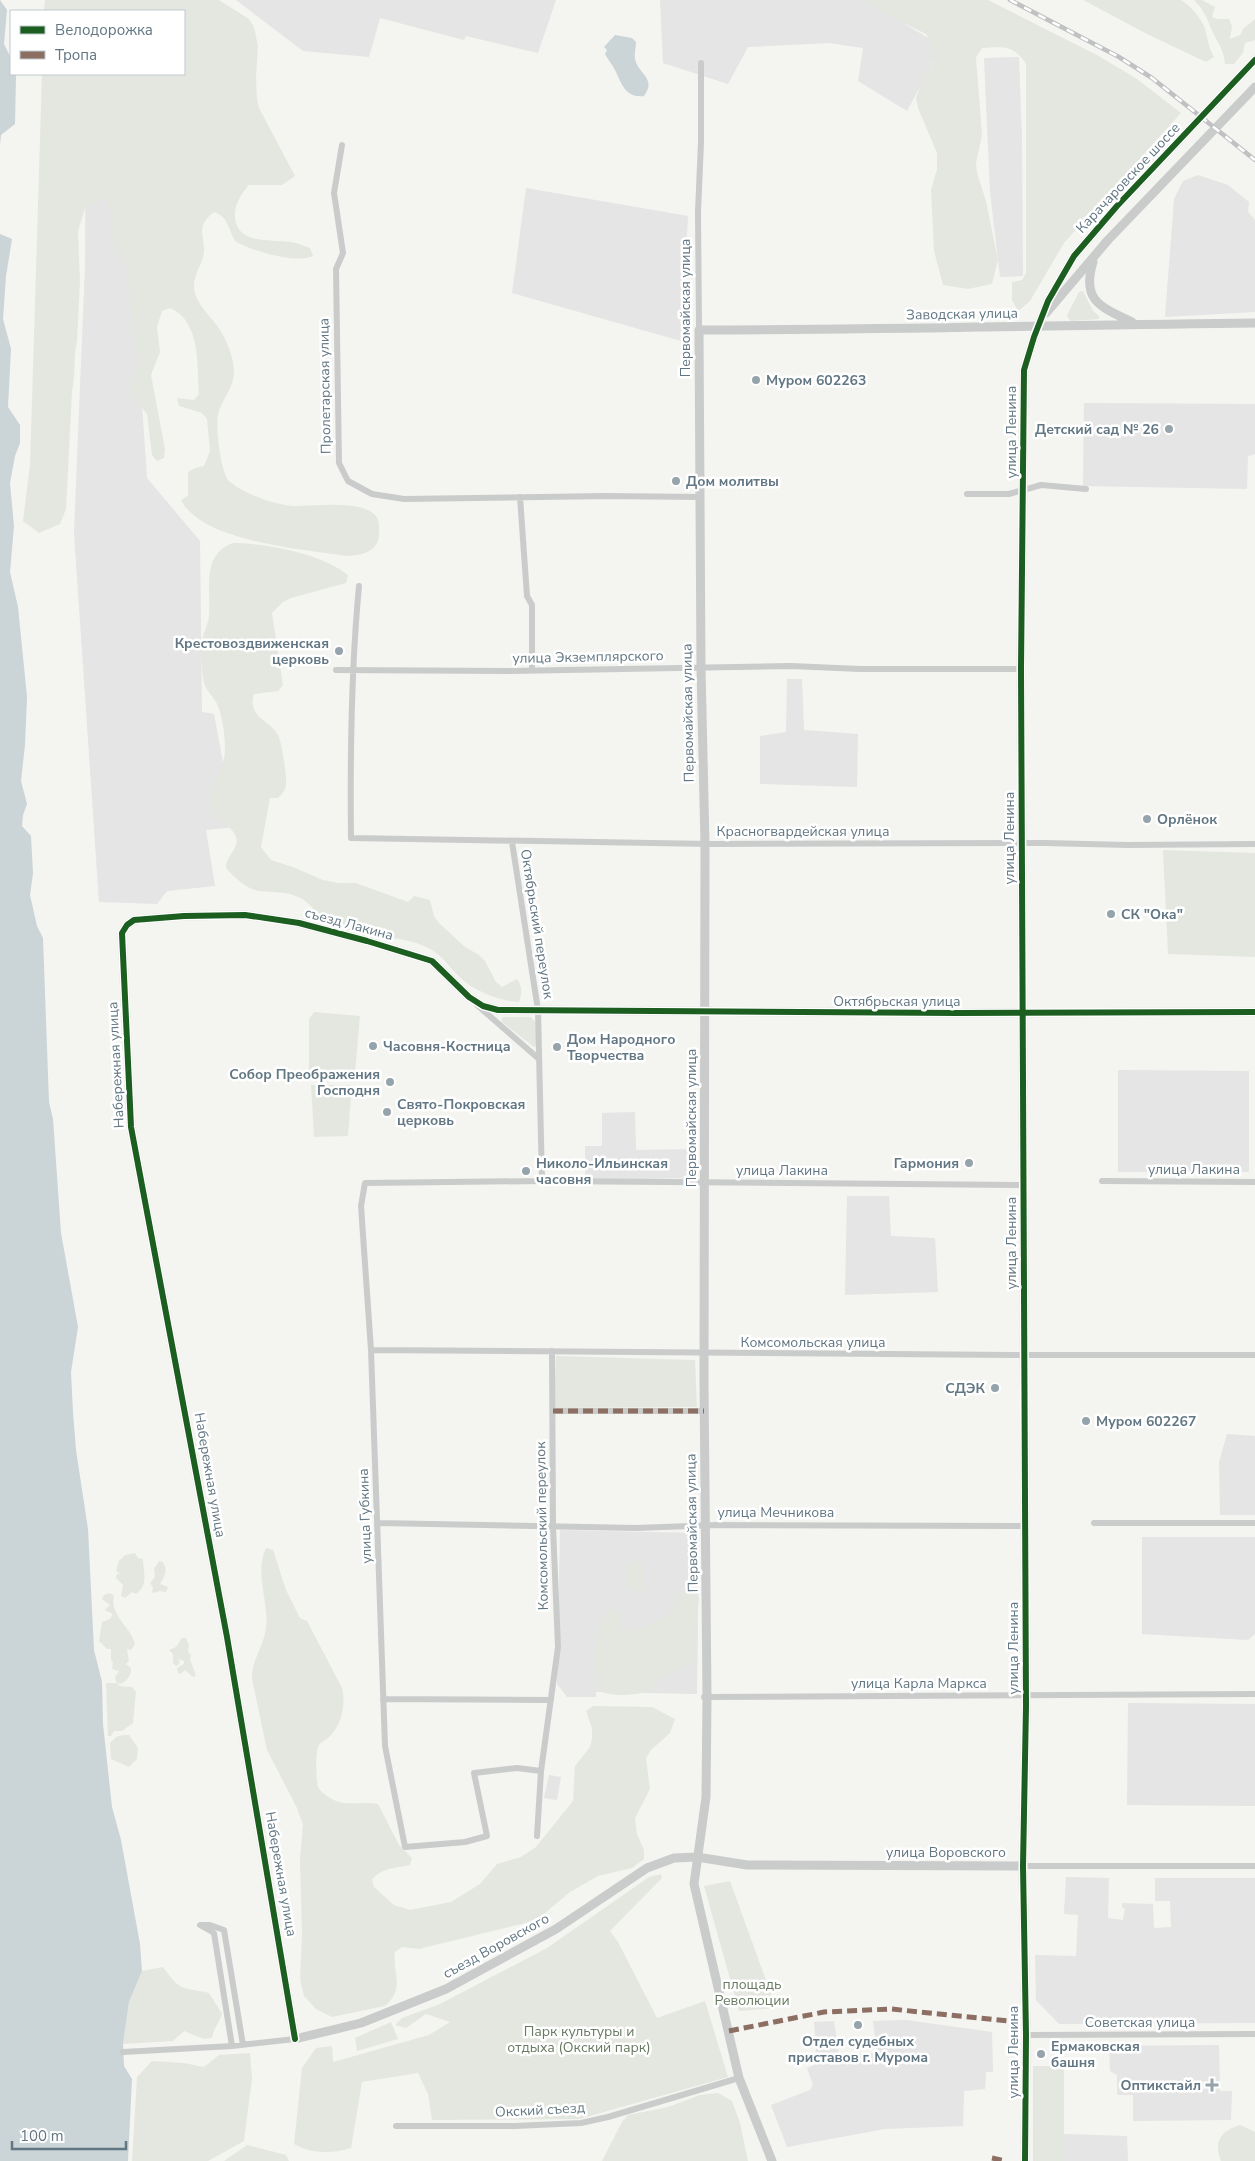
<svg xmlns="http://www.w3.org/2000/svg" width="1255" height="2161" font-family="'Nunito Sans',sans-serif">
<style>
.built{fill:#e4e5e4}
.green{fill:#e4e7df}
.water{fill:#cbd4d6}
.lines{fill:none;stroke-linecap:round;stroke-linejoin:round}
.minor{stroke:#cacbcb;stroke-width:6}
.tertiary{stroke:#cacbcb;stroke-width:9}
.rail-casing{stroke:#bfc1c2;stroke-width:4.5}
.rail{stroke:#fff;stroke-width:2.5;stroke-dasharray:8;stroke-linecap:butt}
.quiet{stroke:#8d6e63;stroke-width:5;stroke-dasharray:10 5;stroke-linecap:butt}
.cycleway-casing{stroke:#fff;stroke-width:9}
.cycleway{stroke:#1b5e20;stroke-width:6}
.poi-dot{fill:#95a3aa;stroke:#fff;stroke-width:2}
.labels{text-anchor:middle;dominant-baseline:central;stroke-width:5;stroke-linejoin:round;paint-order:stroke}
.street-label{font-size:14px;fill:#627783;stroke:#fff}
.poi-label{font-size:14px;font-weight:bold;fill:#627783;stroke:#fff;text-anchor:start}
.park-label{font-size:14px;fill:#687a61;stroke:#fff}
</style>
<rect width="100%" height="100%" fill="#f4f4f1"/>
<path class="built" d="M236,0H556L538,53L466,36L464,40L380,18L369,57L303,51Z
M660,0H864L942,46L907,111L858,81L863,48L829,43L748,47L728,84L663,63Z
M1019,57L1022,139L1023,276L1000,277L990,192L984,58Z
M86,79L134,286L147,478L200,541L202,712L214,714L235,827L206,830L215,886L167,891L157,904L99,902L74,533L85,266Z
M1198,175L1228,185L1249,202L1248,212L1255,220V312L1165,317L1174,199L1183,181Z
M526,188L688,216L681,341L512,293Z
M1084,403L1255,404V454L1248,456L1247,489L1083,486Z
M787,679H802L804,730L858,734L857,787L760,784V736L786,732Z
M1118,1070L1249,1071V1172H1118Z
M635,1112L636,1150L696,1149V1178L585,1180V1146H602V1113Z
M847,1196H889L891,1236L935,1238L938,1292L845,1295Z
M1227,1434L1255,1436V1515H1220L1219,1462Z
M560,1530L699,1533L697,1694L596,1692V1697H567L557,1684Z
M1142,1537H1255V1634L1248,1640L1142,1634Z
M1128,1703L1255,1704V1806L1127,1805Z
M549,1775L561,1777L557,1800L544,1798Z
M1066,1877L1109,1878L1108,1918L1123,1920L1125,1908H1122V1903L1153,1904L1154,1928L1171,1927L1170,1901H1155V1878H1255V2023L1059,2024L1036,2000L1035,1955L1076,1956L1078,1915L1064,1914Z
M906,2020L992,2032L993,2072H986L985,2089L964,2091L963,2126L885,2129L787,2147L771,2105L810,2090L813,2085L807,2068L817,2064L814,2022L834,2021L839,2055L877,2053L873,2021Z
M1219,2045L1220,2091H1232L1231,2120L1133,2121V2095H1117V2075L1110,2071L1109,2046Z
M1064,2134L1127,2136L1128,2161H1064Z"/>
<path class="green" d="M45,0H219L249,19L254,27L258,46L256,78L257,99L259,108L295,176L282,185H249C242,193 234,205 235,216C236,245 271,239 291,242C298,243 304,246 310,248L313,256C294,264 254,251 236,242C228,230 229,217 214,212C197,225 203,232 204,249C205,261 194,273 194,285C193,302 212,317 220,330C227,341 233,356 234,369C235,387 222,398 218,415C215,426 221,473 229,481C242,493 275,505 292,506C311,507 380,496 379,526C379,533 380,541 374,547C366,555 357,555 346,556C303,549 202,542 181,500L188,496V472L195,468L204,466L210,451L207,419L202,413L179,406L177,398L194,400L199,394C197,366 201,321 170,308L162,311L157,327L160,352L151,375L165,449L164,458L157,461L152,455L147,414L132,395V387L138,363L126,262L113,240L110,207L107,200L99,199L85,208L78,231L80,282L77,341C73,357 76,374 72,391L66,509L60,524L39,533L23,521L30,465L42,74H184V11H44Z
M862,0H988L1097,55L1137,79L1181,113L1064,243L1030,301L1018,311L1012,300V282L1022,280L1026,273V64C1013,44 1003,47 982,48L976,57L982,135L976,163L977,173L986,201L998,260L992,284L968,289L943,285L934,251L931,190L937,169V153L918,108L916,98L923,79L934,62L932,43L926,34L889,16Z
M1083,0H1181C1190,5 1202,19 1205,29C1208,40 1208,46 1214,57L1206,62L1149,35Z
M1194,0H1202L1215,7L1212,17L1217,19H1229L1232,26L1230,39L1240,35L1244,28L1255,19V40L1245,43L1243,53L1234,64H1225C1223,48 1219,45 1212,31C1207,18 1204,10 1194,0Z
M1083,291L1093,311L1099,316V319L1071,321L1068,318L1067,315L1079,292Z
M233,543C266,543 323,554 348,575L346,583L291,598L283,602L272,613L283,685L278,691L254,694C247,718 269,719 278,735C282,743 287,776 286,785C285,791 282,794 278,798H270L261,847L271,860L293,867L323,880L339,883H356L408,902L414,896L430,900L434,916L439,923L465,947L479,955L485,961L496,982L502,987L517,979C523,988 522,993 519,1002C502,1002 475,991 463,980C445,964 443,952 416,943C390,935 355,935 331,924C315,917 313,901 293,895C282,891 271,893 259,891C246,889 234,877 226,868C226,855 240,848 236,837C232,824 215,823 212,809C208,787 224,772 225,750C225,736 223,719 218,706C215,698 206,691 204,683C202,671 200,653 202,641C203,633 208,625 209,616C211,590 201,554 233,543Z
M1163,850L1255,853V957L1168,954Z
M314,1012L360,1016L355,1073L346,1072L345,1077L309,1074V1019Z
M505,1017H531L536,1023V1046L534,1047L502,1022V1018Z
M311,1085H352L348,1136L314,1137Z
M556,1356L695,1360L697,1407L554,1408Z
M266,1548L273,1550L286,1590L300,1618L307,1621L342,1688C346,1703 342,1724 331,1735C328,1739 322,1741 319,1745C315,1750 316,1780 318,1787C321,1793 330,1798 336,1801C350,1806 364,1801 378,1804L399,1845L412,1858L410,1865C396,1868 380,1868 372,1880L374,1887L394,1905L410,1910L451,1902L480,1884L497,1864L521,1857L536,1847L573,1801L575,1766L590,1747L592,1739V1728L586,1711L593,1706L652,1707L675,1719L670,1733L651,1750L646,1758L650,1789L635,1818L637,1834L644,1850V1859L632,1868L598,1876L570,1892L544,1914L529,1922L419,1949L402,1947L395,1952C392,1975 406,1987 385,2006L332,2017L316,2009L304,1996L300,1979L302,1935L300,1859L303,1825L297,1808L267,1750L252,1679C251,1661 264,1646 266,1628C269,1601 254,1573 266,1548Z
M135,1553L138,1558L143,1559C143,1571 149,1585 136,1594L132,1592L125,1598L121,1596L123,1585L116,1578L117,1574L120,1573L116,1571L119,1561L125,1555Z
M159,1561L163,1562C168,1572 165,1575 160,1584L168,1587L166,1592L160,1591L152,1593L153,1587L150,1583L155,1577L154,1569Z
M639,1561L642,1563L644,1587L642,1590H631L628,1588L627,1564Z
M692,1585L696,1586L699,1599L695,1631L696,1660L686,1667L662,1675L650,1692C632,1694 614,1699 597,1689C597,1667 590,1620 613,1609C624,1613 615,1626 625,1631C634,1635 665,1619 671,1611C678,1601 677,1588 692,1585Z
M110,1593L114,1596C109,1615 131,1627 135,1644L131,1650L127,1649L129,1661L126,1664L131,1668C132,1674 127,1682 120,1684L116,1682L115,1677L119,1671L112,1669L113,1662L111,1660V1649H107L99,1641L102,1622L110,1619L113,1614L105,1610L110,1605L102,1599L104,1595Z
M182,1638H186L189,1645L188,1652L191,1655L190,1659L196,1676L193,1677L185,1670L180,1674L178,1673L177,1668L184,1664V1661L178,1659L180,1663L176,1666L173,1663V1654L169,1650L176,1647Z
M106,1683H117L120,1686L132,1687L136,1692L133,1723L122,1731H114L111,1736H108Z
M123,1735H129L138,1748L137,1759L129,1767L111,1759L110,1743L116,1737Z
M661,1874L662,1878L610,1931L618,1942L657,2018L705,2001L728,2077L579,2119L432,2120L428,2094L418,2073L362,2082L351,2148C332,2154 312,2154 294,2144L302,2068L316,2048L332,2046L333,2062L429,2035L450,2022L426,2014L406,2028L395,2025L402,2018L440,2004L547,1948L649,1877Z
M730,1881L776,2008L739,2011L704,1886Z
M163,1967C182,1993 180,1986 209,1993L222,2014C219,2023 213,2029 212,2038L204,2039L184,2031L173,2041L123,2044L129,2002L142,1971Z
M391,2022L398,2039L357,2051L355,2038Z
M250,2053L252,2079L244,2141L208,2161H132L137,2077L152,2061L184,2063L204,2067L219,2055Z
M1033,2066H1064V2161H1033Z
M718,2093L732,2101L740,2123L748,2161H602L622,2122L628,2115L668,2107L700,2095Z
M1240,2125L1255,2132V2161H1221C1213,2141 1221,2131 1240,2125Z
M247,2145L286,2155L289,2161H224Z"/>
<path class="water" d="M0,0L7,10L4,44L11,58V74H16L15,124L1,135L0,145Z
M615,35L632,38L636,42C636,48 634,54 635,59C638,74 657,78 644,96C626,98 622,85 616,72C613,65 608,60 605,54L607,50L604,47Z
M0,234L12,239L6,276L3,319L11,349L8,407L20,425V443L15,456L10,483L14,526L10,572L18,607L27,697L25,745L21,781L27,804L23,815L22,826L31,836L33,873L30,895L37,926L43,938L49,1102L53,1119L61,1233L78,1327L71,1372L73,1413L76,1450L88,1529L94,1650L102,1682L103,1724L112,1807L121,1840L140,1944L142,1971L129,2002L123,2044L124,2066L132,2079L128,2161H0Z"/>
<g class="lines">
<path class="minor" d="M342,145L334,193L343,253L336,269L339,463L348,481L372,494L404,499L605,496L701,497
M699,330L698,212L701,142V63
M967,494H1009L1041,485L1086,489
M520,497L527,596L532,605V670
M359,586C351,670 350,754 351,838L710,844L1045,843L1128,845L1255,844
M336,670L510,671L791,666L860,669H1021
M512,842L538,1010L542,1181
M477,1005L539,1059
M1102,1181L1255,1182
M371,1350L1013,1355H1255
M553,1411H704
M378,1523L636,1528L717,1525L1024,1526
M1094,1523H1255
M704,1697L1255,1694
M383,1699L551,1700
M541,1771L517,1768L474,1773L487,1836L465,1842L405,1847L385,1746L371,1350L361,1206L365,1183L542,1181L1023,1185
M537,1836L541,1771L558,1647L553,1527L552,1351
M1023,1866H1255
M1026,2035L1255,2034
M232,2046L214,1933L200,1925H210L224,1930L243,2045
M123,2052L232,2046L295,2039
M396,2126H515L581,2123L608,2117L739,2078"/>
<path class="tertiary" d="M1093,262C1081,301 1101,307 1132,322
M1046,313L1108,240L1255,87
M1023,1866L747,1865L697,1857L674,1858L647,1868L556,1929L446,1989L361,2023L295,2039L227,1637L131,1127L122,933L127,925L134,920L184,916L245,915L299,923L367,941L432,961L469,997L483,1006L498,1010L958,1013L1255,1012
M772,2161L739,2078L694,1884L706,1797L707,1697L704,1383L705,844L701,668L699,330C884,330 1070,325 1255,323
M1025,2161L1026,2035L1023,1866L1026,1706L1021,669L1024,370L1034,337L1048,301L1074,256L1117,206L1255,60"/>
<g class="rail-casing">
<path id="rail" d="M1010,0L1119,57L1152,78L1255,160"/>
</g>
<use href="#rail" class="rail"/>
<path class="quiet" d="M553,1411H704
M729,2031L824,2012L891,2009L1018,2022
M992,2158L1006,2161"/>
<g class="cycleway-casing">
<path id="cycleway" d="M295,2039L227,1637L131,1127L122,933L127,925L134,920L184,916L245,915L299,923L367,941L432,961L469,997L483,1006L498,1010L958,1013L1255,1012
M1025,2161L1026,2035L1023,1866L1026,1706L1021,669L1024,370L1034,337L1048,301L1074,256L1117,206L1255,60"/>
</g>
<use href="#cycleway" class="cycleway"/>
</g>
<g class="poi-dot">
<circle cx="756" cy="380" r="5"/>
<circle cx="1169" cy="429" r="5"/>
<circle cx="676" cy="481" r="5"/>
<circle cx="339" cy="651" r="5"/>
<circle cx="1147" cy="819" r="5"/>
<circle cx="1111" cy="914" r="5"/>
<circle cx="373" cy="1046" r="5"/>
<circle cx="557" cy="1047" r="5"/>
<circle cx="390" cy="1082" r="5"/>
<circle cx="387" cy="1112" r="5"/>
<circle cx="969" cy="1163" r="5"/>
<circle cx="526" cy="1171" r="5"/>
<circle cx="995" cy="1388" r="5"/>
<circle cx="1086" cy="1421" r="5"/>
<circle cx="858" cy="2025" r="5"/>
<circle cx="1041" cy="2054" r="5"/>
<path d="M1209.5 2077.5h5v5h5v5h-5v5h-5v-5h-5v-5h5z"/>
</g>
<g class="labels">
<g class="street-label">
<text transform="translate(1128 178) rotate(-47)">Карачаровское шоссе</text>
<text transform="translate(685 308) rotate(-90)">Первомайская улица</text>
<text transform="translate(962 314) rotate(-1)">Заводская улица</text>
<text transform="translate(325 386) rotate(-91)">Пролетарская улица</text>
<text transform="translate(1011 432) rotate(-90)">улица Ленина</text>
<text transform="translate(588 657) rotate(-1)">улица Экземплярского</text>
<text transform="translate(688 713) rotate(-91)">Первомайская улица</text>
<text x="803" y="831">Красногвардейская улица</text>
<text transform="translate(1009 838) rotate(-90)">улица Ленина</text>
<text transform="translate(349 924) rotate(15)">съезд Лакина</text>
<text transform="translate(537 924) rotate(81)">Октябрьский переулок</text>
<text x="897" y="1001">Октябрьская улица</text>
<text transform="translate(116 1065) rotate(-93)">Набережная улица</text>
<text transform="translate(691 1118) rotate(-90)">Первомайская улица</text>
<text x="1194" y="1169">улица Лакина</text>
<text x="782" y="1170">улица Лакина</text>
<text transform="translate(1011 1243) rotate(-90)">улица Ленина</text>
<text x="813" y="1342">Комсомольская улица</text>
<text transform="translate(210 1475) rotate(80)">Набережная улица</text>
<text x="776" y="1512">улица Мечникова</text>
<text transform="translate(365 1516) rotate(-92)">улица Губкина</text>
<text transform="translate(692 1523) rotate(-91)">Первомайская улица</text>
<text transform="translate(542 1526) rotate(-91)">Комсомольский переулок</text>
<text transform="translate(1013 1648) rotate(-90)">улица Ленина</text>
<text x="919" y="1683">улица Карла Маркса</text>
<text x="946" y="1852">улица Воровского</text>
<text transform="translate(281 1874) rotate(80)">Набережная улица</text>
<text transform="translate(496 1946) rotate(-29)">съезд Воровского</text>
<text x="1140" y="2022">Советская улица</text>
<text transform="translate(1013 2052) rotate(-90)">улица Ленина</text>
<text transform="translate(540 2110) rotate(-3)">Окский съезд</text>
</g>
<g class="poi-label">
<text x="766" y="380">Муром 602263</text>
<text x="1159" y="429" text-anchor="end">Детский сад № 26</text>
<text x="686" y="481">Дом молитвы</text>
<text x="329" y="643" text-anchor="end">Крестовоздвиженская<tspan x="329" dy="16">церковь</tspan></text>
<text x="1157" y="819">Орлёнок</text>
<text x="1121" y="914">СК "Ока"</text>
<text x="567" y="1039">Дом Народного<tspan x="567" dy="16">Творчества</tspan></text>
<text x="383" y="1046">Часовня-Костница</text>
<text x="380" y="1074" text-anchor="end">Собор Преображения<tspan x="380" dy="16">Господня</tspan></text>
<text x="397" y="1104">Свято-Покровская<tspan x="397" dy="16">церковь</tspan></text>
<text x="536" y="1163">Николо-Ильинская<tspan x="536" dy="16">часовня</tspan></text>
<text x="959" y="1163" text-anchor="end">Гармония</text>
<text x="985" y="1388" text-anchor="end">СДЭК</text>
<text x="1096" y="1421">Муром 602267</text>
<text x="858" y="2041" text-anchor="middle">Отдел судебных<tspan x="858" dy="16">приставов г. Мурома</tspan></text>
<text x="1051" y="2046">Ермаковская<tspan x="1051" dy="16">башня</tspan></text>
<text x="1201" y="2085" text-anchor="end">Оптикстайл</text>
</g>
<g class="park-label">
<text x="752" y="1984">площадь<tspan x="752" dy="16">Революции</tspan></text>
<text x="579" y="2031">Парк культуры и<tspan x="579" dy="16">отдыха (Окский парк)</tspan></text>
</g>
</g>
<rect x="10" y="10" width="175" height="65" fill="#ffffff" stroke="#c0c9cd"/>
<rect x="20" y="26" width="25" height="8" fill="#1b5e20" stroke="#c0c9cd"/>
<text x="55" y="35" font-size="15" fill="#627783">Велодорожка</text>
<rect x="20" y="51" width="25" height="8" fill="#8d6e63" stroke="#c0c9cd"/>
<text x="55" y="60" font-size="15" fill="#627783">Тропа</text>
<path d="M12 2141v8h114v-8" fill="none" stroke="#627783" stroke-width="2.5"/>
<text x="20" y="2141" font-size="15" fill="#627783" stroke="#ffffff" stroke-width="4" paint-order="stroke">100 m</text>
</svg>
